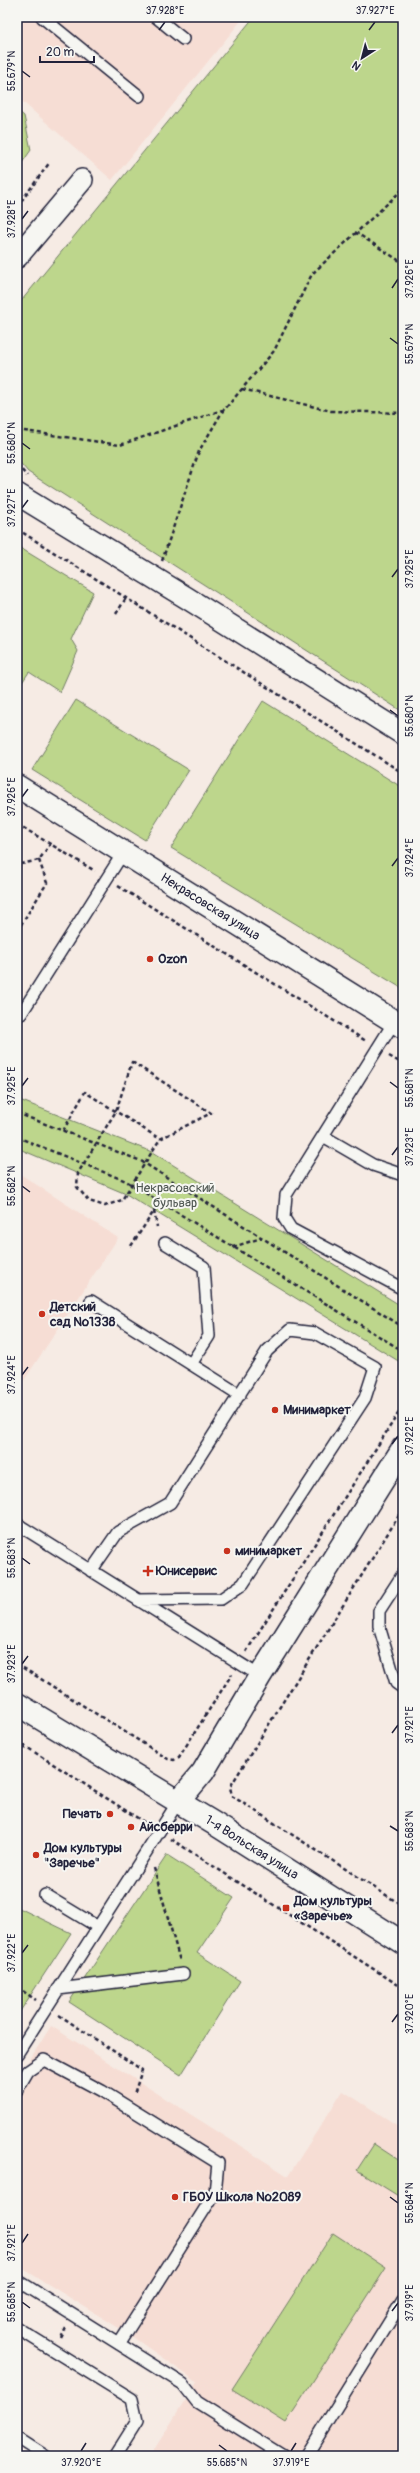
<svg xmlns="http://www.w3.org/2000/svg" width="420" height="2473" font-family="Pangolin,sans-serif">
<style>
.built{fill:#f6ddd4}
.green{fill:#bdd68c;stroke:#707c64}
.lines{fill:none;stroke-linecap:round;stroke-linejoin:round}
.service-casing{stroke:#22223b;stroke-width:14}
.minor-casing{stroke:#22223b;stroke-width:24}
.tertiary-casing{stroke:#22223b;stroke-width:25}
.path{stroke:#22223b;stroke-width:2.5;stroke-dasharray:4 3;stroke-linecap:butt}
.service{stroke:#f6f6f2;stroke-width:11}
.minor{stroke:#f6f6f2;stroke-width:21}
.tertiary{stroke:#f6f6f2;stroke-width:22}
.ticks{fill:none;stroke:#22223b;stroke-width:1.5}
.poi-dot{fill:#c8321e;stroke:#f6f6f2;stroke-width:1.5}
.labels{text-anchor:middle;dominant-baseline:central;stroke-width:4;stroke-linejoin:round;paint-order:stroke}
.street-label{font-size:13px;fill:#22223b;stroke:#f6f6f2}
.poi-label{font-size:13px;font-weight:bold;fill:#22223b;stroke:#f6f6f2;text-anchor:start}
.park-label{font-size:13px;fill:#505853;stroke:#f6f6f2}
.neatline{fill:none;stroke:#22223b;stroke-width:1.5}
.ticks-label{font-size:10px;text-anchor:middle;fill:#22223b}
</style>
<rect width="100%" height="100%" fill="#f6ebe4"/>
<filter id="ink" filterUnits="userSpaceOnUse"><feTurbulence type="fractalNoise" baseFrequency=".025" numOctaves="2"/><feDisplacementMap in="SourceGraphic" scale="8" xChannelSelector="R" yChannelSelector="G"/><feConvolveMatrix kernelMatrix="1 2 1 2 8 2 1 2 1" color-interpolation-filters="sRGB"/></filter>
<g filter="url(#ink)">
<path class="built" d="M17,17H244L112,180L17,97Z
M17,1172L118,1238L17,1391Z
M51,2026L288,2176L343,2091L403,2129V2456H150L197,2382L127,2333L17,2265V2080Z"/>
<path class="green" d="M254,17H403V712L28,472L17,459V306Z
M17,110L24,116L31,150L17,170Z
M17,546L93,592L71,639L78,651L60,692L29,672L17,690Z
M76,700L189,770L145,840L32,770Z
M263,701L403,788V989L171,848Z
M17,1099L152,1152L403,1307V1357L400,1362L126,1194L17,1148Z
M167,1855L234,1898L197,1953L240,1981L181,2075L69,2002Z
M17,1907L71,1933L17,2016Z
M374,2144L403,2163V2199L357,2170Z
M333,2233L386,2268L286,2423L232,2389Z"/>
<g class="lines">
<g class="service-casing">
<path id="service" d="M42,17L139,96
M156,17L183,39
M21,1014L123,853
M394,1022L286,1195L284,1218L291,1229L403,1289
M323,1136L373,1165L403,1175
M165,1243L204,1267L209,1336L191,1364
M91,1301L240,1395
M17,1524L260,1676
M91,1571L118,1532L170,1503L267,1351L290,1330L315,1333L375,1367L365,1398L243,1584L221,1599L138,1600
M403,1574L379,1611V1626L396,1683L403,1688
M45,1895L98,1927
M58,1989L183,1974
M17,2054L178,1802
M17,2090L28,2071L44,2060L102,2091L218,2163L215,2193L119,2344
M17,2280L183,2384L197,2402L283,2456
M17,2328L132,2399L137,2421L115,2456
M17,2438L45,2456
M306,2456L403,2300"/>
</g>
<g class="minor-casing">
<path id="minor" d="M17,257L82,180
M17,494L187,598L403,734"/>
</g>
<g class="tertiary-casing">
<g id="tertiary">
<path id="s1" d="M17,786L403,1027"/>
<path id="s2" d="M17,1704L215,1824L403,1943"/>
<path d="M178,1802L203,1772L260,1676L403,1448"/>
</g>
</g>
<path class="path" d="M17,207L50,162
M355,232L403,263
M242,389L331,411L403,413
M17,430L120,445L225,409L274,351L312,274L403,189
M17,465L27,476
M17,529L403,773
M162,561L199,451L224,409
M116,614L126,598
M17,824L95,871
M17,870L21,864L39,860L51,843
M118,886L366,1041
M17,931L47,883L39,860
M389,1056L403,1064
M132,1062L211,1113L160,1139L122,1200L105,1206L89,1201L77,1187L78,1173L116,1111Z
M17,1113L141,1161L403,1327
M63,1131L85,1092L160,1139
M17,1137L126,1181L403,1351
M154,1211L157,1227
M131,1246L160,1202
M233,1247L261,1238
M403,1509L230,1787L232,1796L403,1906
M246,1652L403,1406
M17,1664L168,1759L174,1760L179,1757L232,1674
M17,1741L147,1824
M17,1750L26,1748
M171,1839L403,1988
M154,1868L180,1961
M17,1987L36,2000
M59,2015L142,2070L134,2094
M61,2338L66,2328"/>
<use href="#service" class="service"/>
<use href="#minor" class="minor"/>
<use href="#tertiary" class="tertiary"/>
</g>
</g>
<path class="ticks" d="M159,30L165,22M369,30L375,22M22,71L30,77M22,219L28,211M392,288L398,279M390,338L398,344M22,443L30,449M22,508L28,500M392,577L398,569M390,710L398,716M22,797L28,789M392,866L398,858M390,1082L398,1088M22,1086L28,1078M392,1155L398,1147M22,1186L30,1192M22,1375L28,1367M392,1444L398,1436M22,1558L30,1564M22,1664L28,1656M392,1733L398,1725M390,1826L398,1831M22,1953L28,1945M392,2022L398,2014M390,2197L398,2203M22,2243L28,2234M22,2302L30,2308M392,2311L398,2303M219,2445L227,2451M81,2451L86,2443M291,2451L296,2443"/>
<g class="poi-dot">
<circle cx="150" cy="959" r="4"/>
<circle cx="42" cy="1314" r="4"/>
<circle cx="275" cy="1410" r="4"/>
<circle cx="227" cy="1551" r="4"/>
<path d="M146 1565h4v4h4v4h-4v4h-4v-4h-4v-4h4z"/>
<circle cx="110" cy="1814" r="4"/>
<circle cx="131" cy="1827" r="4"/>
<circle cx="36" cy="1855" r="4"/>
<rect x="282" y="1904" width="8" height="8" rx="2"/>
<circle cx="175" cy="2197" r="4"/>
</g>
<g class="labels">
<g class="street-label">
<text stroke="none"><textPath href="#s1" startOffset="228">Некрасовская улица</textPath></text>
<text stroke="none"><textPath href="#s2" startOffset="275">1-я Вольская улица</textPath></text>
</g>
<g class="poi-label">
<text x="158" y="959">Ozon</text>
<text x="50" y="1307">Детский<tspan x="50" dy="15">сад №1338</tspan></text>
<text x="283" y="1410">Минимаркет</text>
<text x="235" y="1551">минимаркет</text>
<text x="156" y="1571">Юнисервис</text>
<text x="102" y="1814" text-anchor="end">Печать</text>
<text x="139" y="1827">Айсберри</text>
<text x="44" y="1848">Дом культуры<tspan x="44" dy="15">"Заречье"</tspan></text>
<text x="294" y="1901">Дом культуры<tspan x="294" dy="15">«Заречье»</tspan></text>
<text x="183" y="2197">ГБОУ Школа №2089</text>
</g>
<g class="park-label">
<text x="175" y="1188">Некрасовский<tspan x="175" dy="15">бульвар</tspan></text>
</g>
</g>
<rect width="420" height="2473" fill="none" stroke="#f6f6f2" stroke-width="44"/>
<g transform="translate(362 58) rotate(216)" stroke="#f6f6f2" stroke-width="3" paint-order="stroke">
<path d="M0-3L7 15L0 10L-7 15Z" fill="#22223b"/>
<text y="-6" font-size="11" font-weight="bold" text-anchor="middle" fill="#22223b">N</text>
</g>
<path d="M40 56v6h54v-6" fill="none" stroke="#22223b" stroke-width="2"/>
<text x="46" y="56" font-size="12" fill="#22223b" stroke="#f6f6f2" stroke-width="3" paint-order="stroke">20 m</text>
<rect x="22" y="22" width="376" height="2429" class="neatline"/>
<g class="ticks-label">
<text x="165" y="14">37.928°E</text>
<text x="375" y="14">37.927°E</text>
<text transform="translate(11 71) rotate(-90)" y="4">55.679°N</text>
<text transform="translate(11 219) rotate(-90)" y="4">37.928°E</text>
<text transform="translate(409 279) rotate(-90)" y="4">37.926°E</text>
<text transform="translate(409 344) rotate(-90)" y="4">55.679°N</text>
<text transform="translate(11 443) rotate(-90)" y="4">55.680°N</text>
<text transform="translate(11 508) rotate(-90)" y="4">37.927°E</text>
<text transform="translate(409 569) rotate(-90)" y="4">37.925°E</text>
<text transform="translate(409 716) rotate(-90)" y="4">55.680°N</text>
<text transform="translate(11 797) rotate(-90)" y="4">37.926°E</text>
<text transform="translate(409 858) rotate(-90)" y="4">37.924°E</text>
<text transform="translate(11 1086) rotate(-90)" y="4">37.925°E</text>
<text transform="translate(409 1088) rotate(-90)" y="4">55.681°N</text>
<text transform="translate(409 1147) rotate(-90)" y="4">37.923°E</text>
<text transform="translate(11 1186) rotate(-90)" y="4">55.682°N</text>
<text transform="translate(11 1375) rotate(-90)" y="4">37.924°E</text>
<text transform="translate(409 1436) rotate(-90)" y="4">37.922°E</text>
<text transform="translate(11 1558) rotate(-90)" y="4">55.683°N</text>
<text transform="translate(11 1664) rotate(-90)" y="4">37.923°E</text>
<text transform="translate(409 1725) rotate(-90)" y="4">37.921°E</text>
<text transform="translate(409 1831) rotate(-90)" y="4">55.683°N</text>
<text transform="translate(11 1953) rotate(-90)" y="4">37.922°E</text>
<text transform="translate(409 2014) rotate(-90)" y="4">37.920°E</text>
<text transform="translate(409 2203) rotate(-90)" y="4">55.684°N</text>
<text transform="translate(11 2243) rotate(-90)" y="4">37.921°E</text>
<text transform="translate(11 2302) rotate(-90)" y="4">55.685°N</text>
<text transform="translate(409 2303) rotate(-90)" y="4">37.919°E</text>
<text x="81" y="2466">37.920°E</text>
<text x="227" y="2466">55.685°N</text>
<text x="291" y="2466">37.919°E</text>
</g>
</svg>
